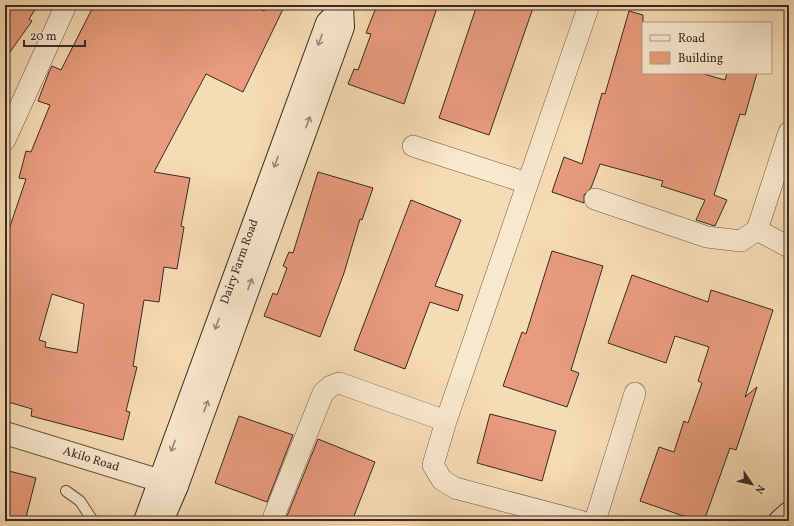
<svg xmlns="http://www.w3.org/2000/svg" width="794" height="526" font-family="Vollkorn,serif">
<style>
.building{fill:#e89c7d;stroke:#3a2922;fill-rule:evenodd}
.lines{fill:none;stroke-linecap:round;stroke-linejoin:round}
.service-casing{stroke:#695646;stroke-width:12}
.minor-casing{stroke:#695646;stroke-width:22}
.tertiary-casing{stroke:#695646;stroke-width:24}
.secondary-casing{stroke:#3a2922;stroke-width:24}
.service{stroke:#f9e8ce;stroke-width:10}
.minor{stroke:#f9e8ce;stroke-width:21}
.tertiary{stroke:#f9e8ce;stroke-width:22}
.secondary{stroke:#f9e8ce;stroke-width:22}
.oneway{stroke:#9a8878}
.labels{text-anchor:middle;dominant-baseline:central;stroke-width:4;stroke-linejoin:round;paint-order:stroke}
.street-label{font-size:12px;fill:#3a2922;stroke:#f9e8ce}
</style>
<rect width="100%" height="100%" fill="#f6dcb4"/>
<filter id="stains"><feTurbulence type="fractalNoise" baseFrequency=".005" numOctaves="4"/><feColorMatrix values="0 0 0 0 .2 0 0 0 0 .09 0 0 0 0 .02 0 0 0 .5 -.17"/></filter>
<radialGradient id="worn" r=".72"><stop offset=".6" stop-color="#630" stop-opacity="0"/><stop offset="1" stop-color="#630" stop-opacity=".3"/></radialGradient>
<path class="building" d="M5,5H38L29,19L32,21L5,59Z
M94,5H252L264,11L267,5H285L243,92L206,74L154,172L190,178L181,226L184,227L177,269L164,267L159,302L144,300L133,366L137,367L126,411L130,412L123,440L31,416L32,409L5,401V241L26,179L19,178L26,151L31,152L50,105L38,101L49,72L52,66L61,70ZM52,294L84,304L77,353L45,347L46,342L39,340Z
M377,5H438L404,104L348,84L354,69L358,70L371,34L366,33Z
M477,5H491L506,10L508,5H534L489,135L439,118Z
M629,11L643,15V73H700L725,80L727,73H757L745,115L740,114L714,195L727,200L715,226L696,220L705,200L661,186L663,181L600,164L591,188L584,195V203L552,192L564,157L582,164L602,93L605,94Z
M318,172L373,188L362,220L360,219L344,273L320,337L264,316L273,293L277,295L287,268L283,266L289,252L293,253Z
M411,200L461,220L435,286L463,295L458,311L430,302L405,369L354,350Z
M552,251L603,266L571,370L579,373L567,407L503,386L522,332L526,334Z
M632,275L708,302L711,290L773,310L745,397L757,387L736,450L730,448L704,521H698L640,501L659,447L674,452L684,421L688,423L702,383L698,381L709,347L675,336L666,363L608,343Z
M490,414L556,431L542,481L477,463Z
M239,416L293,435L267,502L215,483Z
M318,439L375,462L352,521H285Z
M5,470L36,478L25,521H5Z"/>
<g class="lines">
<g class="service-casing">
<path id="service" d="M66,491L80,501L93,521"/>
</g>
<g class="minor-casing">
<path id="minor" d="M5,140L66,5
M413,146L527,183
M595,199L707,237L741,241L757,230L789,132
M757,230L789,247
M274,516L323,393L331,386L339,383L446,421
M580,521L455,488L442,480L433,465L446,421L589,5
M595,521L635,393"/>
</g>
<g class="tertiary-casing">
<g id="tertiary">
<path id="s1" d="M5,433L177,486"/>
</g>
</g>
<g class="secondary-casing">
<g id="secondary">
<path id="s2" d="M145,521L327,23L341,8"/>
<path d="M162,521L177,486L343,27L342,5"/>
<path d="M780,521L789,513"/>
</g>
</g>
<use href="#service" class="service"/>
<use href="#minor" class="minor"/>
<use href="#tertiary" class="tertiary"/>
<use href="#secondary" class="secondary"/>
</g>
<defs><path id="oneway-shaft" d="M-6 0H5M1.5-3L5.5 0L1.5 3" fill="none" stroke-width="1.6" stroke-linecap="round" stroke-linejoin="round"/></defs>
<g class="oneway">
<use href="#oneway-shaft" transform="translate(320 40) rotate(110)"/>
<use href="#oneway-shaft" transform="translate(308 122) rotate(-70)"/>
<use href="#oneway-shaft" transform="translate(276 162) rotate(110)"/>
<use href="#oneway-shaft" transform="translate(250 284) rotate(-70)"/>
<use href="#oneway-shaft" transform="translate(217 324) rotate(110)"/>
<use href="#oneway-shaft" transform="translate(206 406) rotate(-70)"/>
<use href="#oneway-shaft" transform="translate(173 446) rotate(110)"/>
</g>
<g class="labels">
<g class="street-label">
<text stroke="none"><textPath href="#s2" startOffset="276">Dairy Farm Road</textPath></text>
<text stroke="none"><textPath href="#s1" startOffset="90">Akilo Road</textPath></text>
</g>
</g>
<rect width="794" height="526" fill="none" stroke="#f6dcb4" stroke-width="20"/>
<rect x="6" y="6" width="782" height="514" fill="none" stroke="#3a2922" stroke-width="2"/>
<rect x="10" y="10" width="774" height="506" fill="none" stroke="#3a2922"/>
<rect x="642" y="22" width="130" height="52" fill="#f9e8ce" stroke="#ad9c89"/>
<rect x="650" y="35" width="20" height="6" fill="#f9e8ce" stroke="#ad9c89"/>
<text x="678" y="42" font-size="12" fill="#3a2922">Road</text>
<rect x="650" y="52" width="20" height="12" fill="#e89c7d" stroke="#ad9c89"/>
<text x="678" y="62" font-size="12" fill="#3a2922">Building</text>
<g transform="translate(752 484) rotate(124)" stroke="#f9e8ce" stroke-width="3" paint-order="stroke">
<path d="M0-3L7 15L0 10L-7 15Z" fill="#3a2922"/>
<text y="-6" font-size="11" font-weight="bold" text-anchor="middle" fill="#3a2922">N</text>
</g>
<path d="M24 40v6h61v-6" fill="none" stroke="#3a2922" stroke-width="2"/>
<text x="30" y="40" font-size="12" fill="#3a2922" stroke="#f9e8ce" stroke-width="3" paint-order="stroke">20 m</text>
<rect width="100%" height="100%" filter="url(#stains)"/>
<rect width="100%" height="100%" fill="url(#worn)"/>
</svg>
